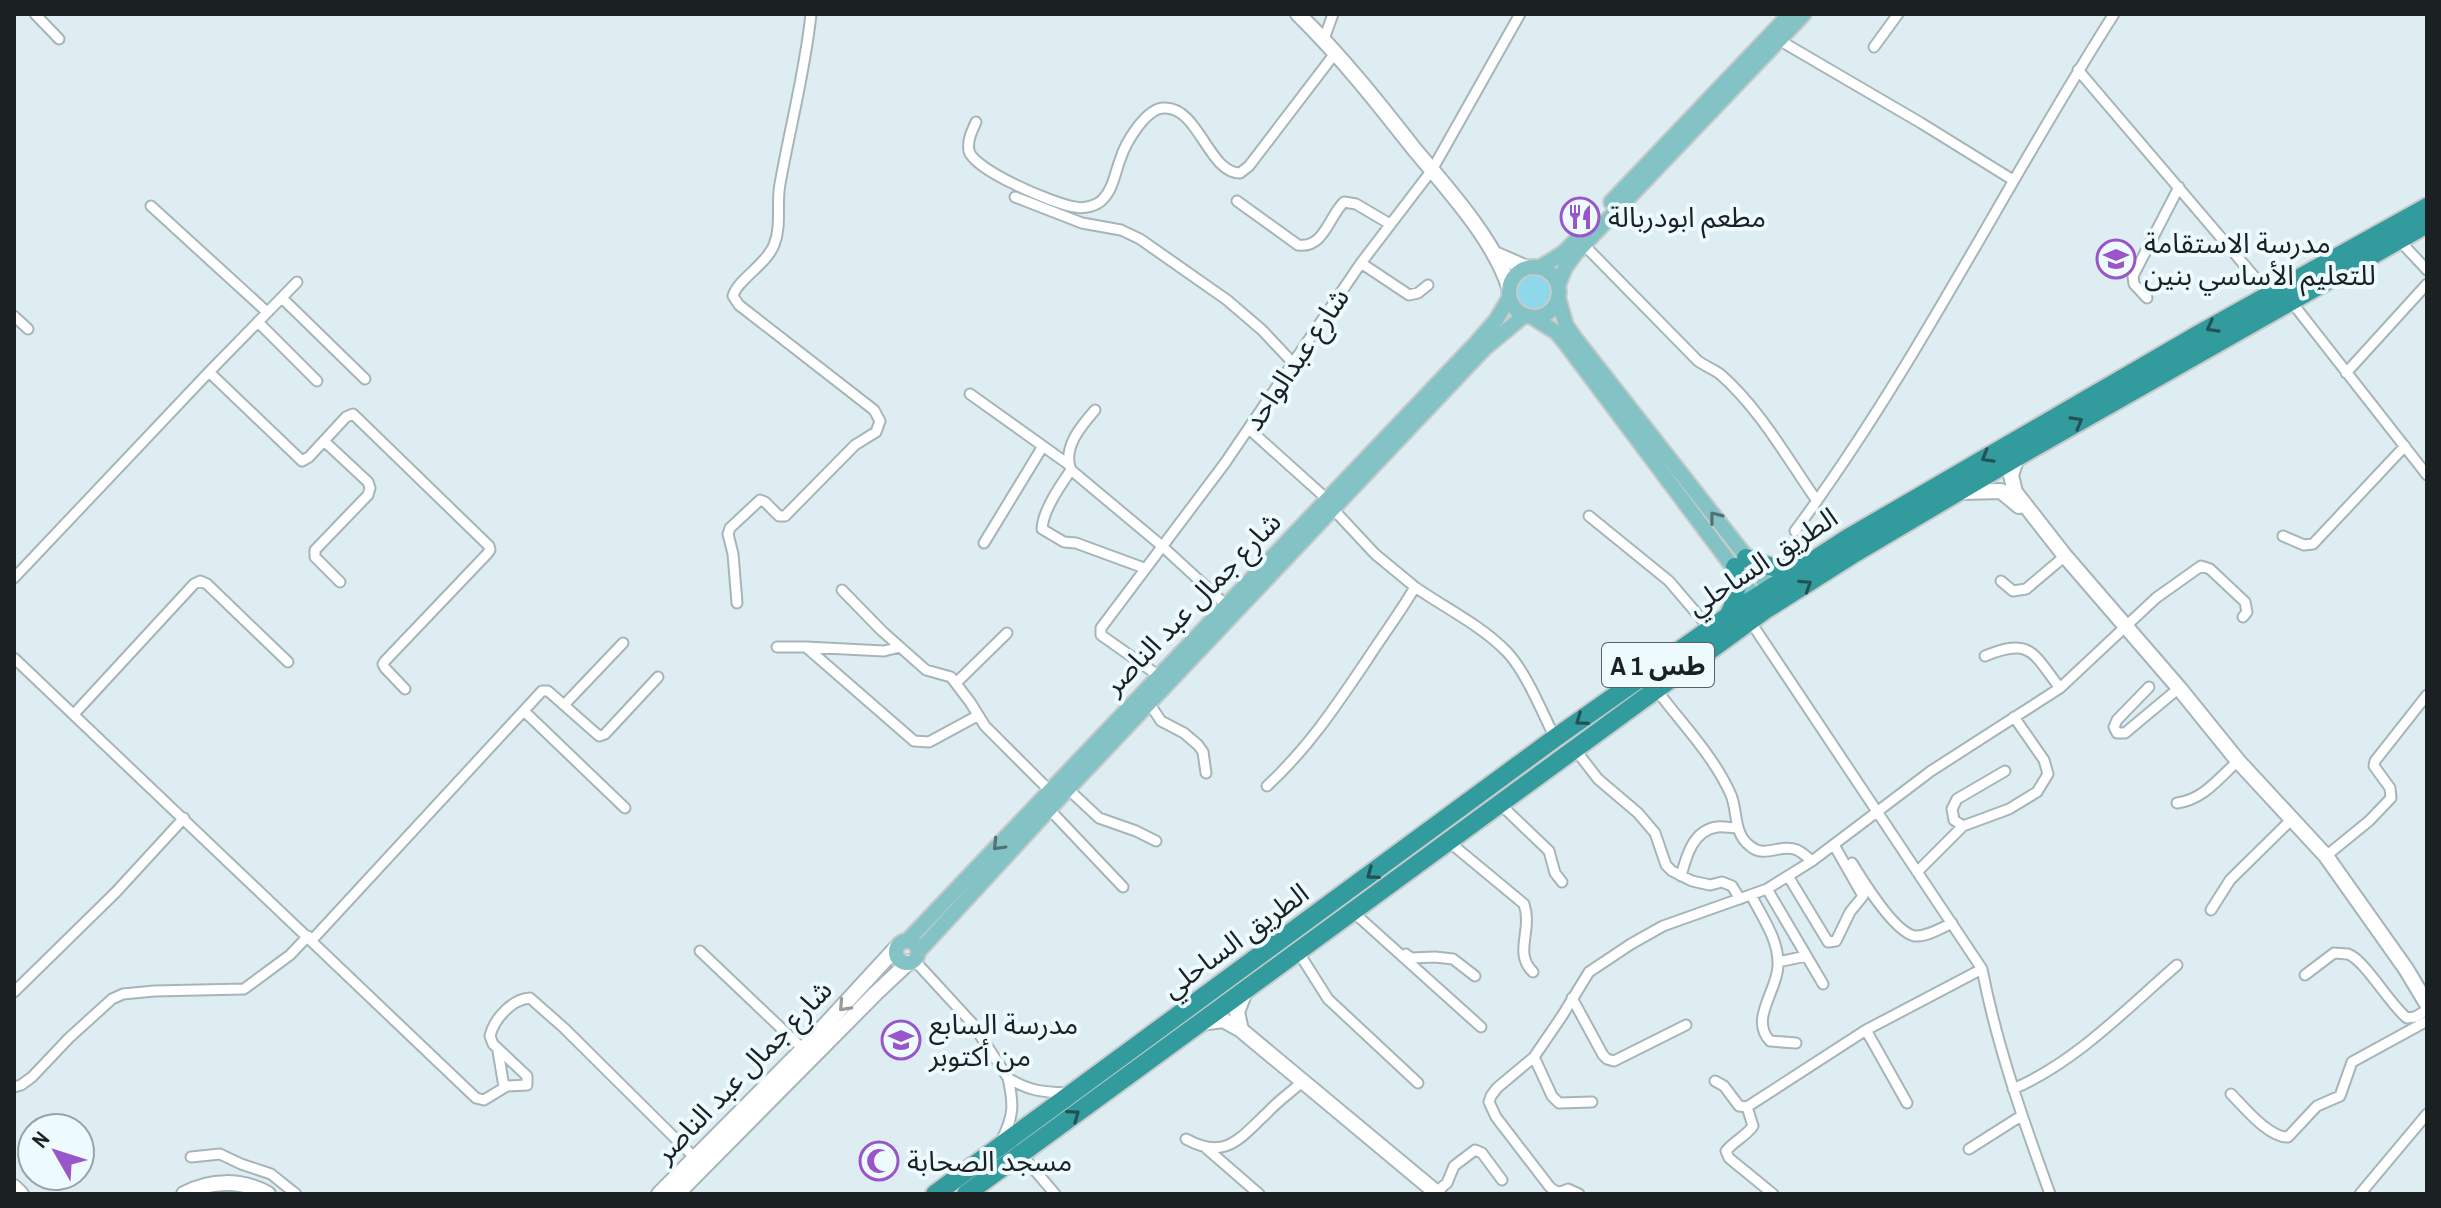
<svg xmlns="http://www.w3.org/2000/svg" width="2441" height="1208" font-family="'Archivo Narrow','Noto Sans Arabic',sans-serif">
<style>
.grass{fill:#8fd7ea}
.lines{fill:none;stroke-linecap:round;stroke-linejoin:round}
.street-casing{stroke:#a6b5ba;stroke-width:13}
.secondary-casing{stroke:#a6b5ba;stroke-width:18}
.primary-casing{stroke:#c8caca;stroke-width:18}
.highway-casing{stroke:#c8caca;stroke-width:22}
.street{stroke:#fff;stroke-width:9}
.secondary{stroke:#fff;stroke-width:14}
.primary{stroke:#83c3c5;stroke-width:14}
.highway{stroke:#319b9e;stroke-width:18}
.oneway{stroke:#245254}
.oneway2{stroke:#4f7274}
.oneway3{stroke:#989b9c}
.labels{text-anchor:middle;dominant-baseline:central;stroke-width:8;stroke-linejoin:round;paint-order:stroke}
.shield{fill:#edfafe;stroke:#5a6265;stroke-width:2}
.shield-label{font-size:26px;font-weight:bold;fill:#1b2123}
.poi-label{font-size:28px;fill:#1b2123;stroke:#edfafe;text-anchor:start}
.street-label{font-size:28px;fill:#1b2123;stroke:#edfafe}
</style>
<rect width="100%" height="100%" fill="#ddedf2"/>
<path class="grass" d="M1513 292a21 21 0 1 1 42 0a21 21 0 1 1-42 0Z"/>
<g class="lines">
<g class="street-casing">
<path id="street" d="M35,14L59,39
M1324,39L1333,14
M1779,40L1921,123L2013,180
M1874,47L1898,14
M2078,70L2270,295
M976,122C972,131 967,140 969,151C974,170 1054,204 1075,207C1084,209 1097,206 1103,199C1113,189 1115,173 1120,160C1125,144 1146,106 1166,108C1199,109 1209,173 1240,173L1249,166L1336,52
M1015,197L1082,223L1121,230L1140,239L1227,300L1262,330L1293,363
M1237,201L1298,245C1324,249 1329,216 1344,202L1356,204L1390,224
M151,206L267,312
M2399,240L2427,270
M1584,245L1698,361C1705,366 1713,369 1720,374C1760,409 1787,458 1817,501
M1361,263L1409,295L1418,293L1428,285
M282,298L365,379
M2147,298L2134,284L2133,276L2179,187
M2290,300L2427,475
M14,316L28,329
M258,322L317,381
M209,372L302,461L309,457L346,417L353,414L489,546L490,550L487,554L385,661L383,664L385,668L405,689
M2346,373L2427,284
M970,394L1068,464
M1095,410C1081,426 1062,448 1071,470L1162,546L1226,605
M1249,429L1328,500
M324,441L368,482L370,488L368,495L315,550V557L340,582
M1071,470C1060,486 1043,510 1042,529L1064,542L1076,543L1144,568
M1333,509L1375,554L1415,587
M1589,516L1669,581L1710,629
M1795,531C1916,368 2005,184 2114,14
M2283,536L2304,545L2313,544L2405,446
M984,543L1043,446
M14,578L209,372L297,282
M2001,581L2013,591L2026,589L2065,556
M842,590L882,631L926,670L951,677L970,702L985,726L1050,791
M737,603L733,554L728,534L730,528L760,500L765,502L779,516H785L855,445L876,432L880,421L874,410L739,305L733,296C737,280 766,265 774,245C782,225 776,204 780,184C790,127 805,72 811,14
M1750,621L1982,969C1997,1046 2023,1120 2050,1194
M777,647H806L884,651L900,647
M806,647L914,741L929,742L977,716
M1985,656C2031,637 2033,653 2060,688
M14,658L476,1098L484,1100L507,1086L527,1085V1076L493,1044L490,1036C494,1019 512,999 530,998L564,1028L694,1157
M1159,676L1101,635V628L1225,463L1361,263L1432,170L1520,14
M956,683L1007,633
M2149,687L2117,720L2114,727L2117,733H2125L2179,688
M1656,689C1681,723 1714,756 1731,795C1738,812 1733,833 1750,846C1765,859 1780,843 1797,850C1802,852 1808,858 1812,861
M1149,703L1161,721L1184,733L1198,745L1203,752L1206,773
M564,705L623,643
M524,711L625,808
M74,714L194,584L200,581L207,584L288,662
M1574,748L1598,779L1638,813L1655,833L1666,865L1672,871L1692,881L1710,885L1722,882L1732,886L1740,899
M2005,771L1957,799L1952,809L1954,820L1963,826L2009,809L2037,792L2048,774L2044,760L2014,717
M1267,786C1308,748 1336,706 1367,660C1383,635 1400,613 1415,587C1445,608 1481,625 1507,652C1526,672 1542,712 1555,738
M1068,789L1099,818L1136,831L1156,841
M1499,803L1549,851L1555,873L1562,882
M2177,803C2203,800 2219,778 2238,761
M1049,809L1123,887
M1448,841L1524,904C1533,931 1513,953 1533,972
M2326,856L2369,821L2391,798L2390,788L2374,766L2375,761L2427,695
M1852,863C1863,881 1895,933 1915,936C1927,937 1941,928 1952,923
M1917,872L1963,826
M1681,876C1686,857 1693,830 1717,827C1723,826 1731,828 1737,828
M1788,876L1828,942L1836,941L1850,912L1863,896L1834,845
M1767,889L1823,984
M1751,895C1762,917 1779,940 1778,965C1778,990 1749,1019 1770,1041L1796,1043
M2211,910L2230,880L2292,819
M1352,911L1481,1027
M312,940L542,691H548L599,736L605,734L658,677
M1297,950L1328,999L1418,1083
M700,951L803,1049
M1406,954L1411,958L1435,957L1453,959L1475,976
M914,960L972,1023L1008,1078
M1778,962L1806,956
M2305,975L2334,953C2335,953 2347,954 2348,954C2365,960 2390,1005 2407,1018L2415,1017L2427,1010
M14,992L116,892L184,818
M1572,998L1603,1055L1607,1059L1614,1061L1686,1025
M1866,1030L1907,1103
M498,1051L504,1087
M1534,1057L1552,1096L1559,1103L1592,1102
M1715,1081L1724,1086L1739,1106L1747,1107L1866,1030L1982,969
M14,1087L21,1085L32,1077L69,1038L112,999L123,994L154,991L244,989L290,955L308,936
M2013,1089C2076,1062 2126,1009 2177,965
M2231,1094C2244,1107 2269,1138 2288,1137L2317,1106L2340,1096L2352,1062L2427,1021
M1747,1107L1753,1126C1745,1137 1734,1141 1726,1151L1729,1158L1773,1194
M1186,1139C1226,1161 1240,1138 1268,1112C1278,1101 1291,1092 1302,1082
M1001,1141C1014,1116 1014,1105 1008,1078C1029,1091 1042,1092 1067,1093
M1206,1148L1259,1194
M1969,1149L2021,1116
M1021,1154L1055,1194
M191,1157L220,1154L241,1164L271,1174L296,1194
M1436,1192L1447,1183L1454,1166L1475,1150L1482,1153L1502,1180
M1579,1194L1568,1189C1560,1193 1556,1193 1549,1186L1496,1117L1489,1102L1491,1096L1497,1088L1534,1057L1562,1016L1589,972L1631,944L1663,926L1767,889L1812,861L1931,771L2060,688L2156,598L2201,566L2210,569L2245,602L2247,612L2243,617
M2360,1194L2427,1114"/>
</g>
<g class="secondary-casing">
<path id="secondary" d="M1298,14C1341,56 1378,103 1415,150C1447,188 1494,240 1509,287
M1497,255L1527,268
M2017,457L2011,475L2015,492L2065,556L2179,688L2238,761L2326,856L2406,969L2427,1004
M1962,492L2001,491L2019,506
M1201,1023L1223,1020L1241,1030L1438,1194
M1241,1030L1237,1012L1246,989
M14,1187L21,1194
M184,1194C210,1180 241,1179 268,1194
M659,1194L803,1049L896,948
M677,1194L876,993L909,962"/>
</g>
<g class="primary-casing">
<path id="primary" d="M1611,202L1790,14
M1509 292a25 25 0 1 1 50 0a25 25 0 1 1-50 0Z
M1539,268L1563,253L1578,238
M1558,286L1565,268L1576,253L1804,14
M1558,297L1566,325L1575,338L1759,573L1773,596
M1532,317L1556,332L1566,344L1762,606
M907,941L1477,342L1496,320L1509,298
M896 952a11 11 0 1 1 22 0a11 11 0 1 1-22 0Z
M918,952L1068,789L1485,348L1525,315"/>
</g>
<g class="highway-casing">
<path id="highway" d="M1746,558C1763,566 1782,571 1801,566
M1728,616C1737,602 1737,584 1735,567
M935,1194L1555,738L1741,607L1848,538L2199,334L2427,207
M966,1194L1765,610L1855,553L2017,457L2427,224"/>
</g>
<use href="#street" class="street"/>
<use href="#secondary" class="secondary"/>
<use href="#primary" class="primary"/>
<use href="#highway" class="highway"/>
</g>
<defs><path id="oneway-chevron" d="M-2-3.5L2.5 0L-2 3.5" fill="none" stroke-width="1.6" stroke-linecap="round" stroke-linejoin="round" transform="scale(2)"/></defs>
<g class="oneway">
<use href="#oneway-chevron" transform="translate(2212 327) rotate(151)"/>
<use href="#oneway-chevron" transform="translate(2077 422) rotate(-30)"/>
<use href="#oneway-chevron" transform="translate(1987 457) rotate(150)"/>
<use href="#oneway-chevron" transform="translate(1806 585) rotate(-33)"/>
<use href="#oneway-chevron" transform="translate(1581 720) rotate(145)"/>
<use href="#oneway-chevron" transform="translate(1372 874) rotate(144)"/>
<use href="#oneway-chevron" transform="translate(1074 1115) rotate(-36)"/>
</g>
<g class="oneway2">
<use href="#oneway-chevron" transform="translate(1715 517) rotate(-128)"/>
<use href="#oneway-chevron" transform="translate(998 845) rotate(134)"/>
</g>
<use class="oneway3" href="#oneway-chevron" transform="translate(844 1006) rotate(133)"/>
<defs>
<g id="restaurant-ring" transform="scale(2)"><circle r="9.5" fill="#edfafe" stroke="#9956cb" stroke-width="1.5"/><path d="M-5-6h1v4h1v-4h1v4h1v-4h1v5L-1.5 .5V6h-2V.5L-5-1ZM5-6V6H3V1.5H1.5Q1.5-4 5-6Z" fill="#9956cb"/></g>
<g id="school-ring" transform="scale(2)"><circle r="9.5" fill="#edfafe" stroke="#9956cb" stroke-width="1.5"/><path d="M0-5L7-2L0 1L-7-2ZM-4 1L0 2.5L4 1V4Q0 6-4 4Z" fill="#9956cb"/></g>
<g id="mosque-ring" transform="scale(2)"><circle r="9.5" fill="#edfafe" stroke="#9956cb" stroke-width="1.5"/><path d="M3.5-4.9A6 6 0 1 0 3.5 4.9A5 5 0 1 1 3.5-4.9Z" fill="#9956cb"/></g>
</defs>
<g fill-rule="evenodd">
<use href="#restaurant-ring" x="1580" y="217"/>
<use href="#school-ring" x="2116" y="259"/>
<use href="#school-ring" x="901" y="1040"/>
<use href="#mosque-ring" x="879" y="1161"/>
</g>
<g class="labels">
<rect class="shield" x="1602" y="643" width="112" height="44" rx="6"/>
<g class="shield-label">
<text x="1658" y="665">A 1 طس</text>
</g>
<g class="poi-label">
<text x="1608" y="217">مطعم ابودربالة</text>
<text x="2144" y="243">مدرسة الاستقامة<tspan x="2144" dy="32">للتعليم الأساسي بنين</tspan></text>
<text x="929" y="1024">مدرسة السابع<tspan x="929" dy="32">من أكتوبر</tspan></text>
<text x="907" y="1161">مسجد الصحابة</text>
</g>
<g class="street-label">
<text transform="translate(1296 359) rotate(-56)">شارع عبدالواحد</text>
<text transform="translate(1762 561) rotate(-33)">الطريق الساحلي</text>
<text transform="translate(1192 603) rotate(-46)">شارع جمال عبد الناصر</text>
<text transform="translate(1235 940) rotate(-36)">الطريق الساحلي</text>
<text transform="translate(743 1071) rotate(-46)">شارع جمال عبد الناصر</text>
</g>
</g>
<rect width="2441" height="1208" fill="none" stroke="#1b2123" stroke-width="32"/>
<g transform="translate(56 1152) rotate(309)"><circle r="38" fill="#edfafe" stroke="#99a3a6" stroke-width="2"/>
<path d="M0-6L14 30L0 20L-14 30Z" fill="#9956cb"/>
<text y="-12" font-size="22" font-weight="bold" text-anchor="middle" fill="#1b2123">N</text>
</g>
</svg>
